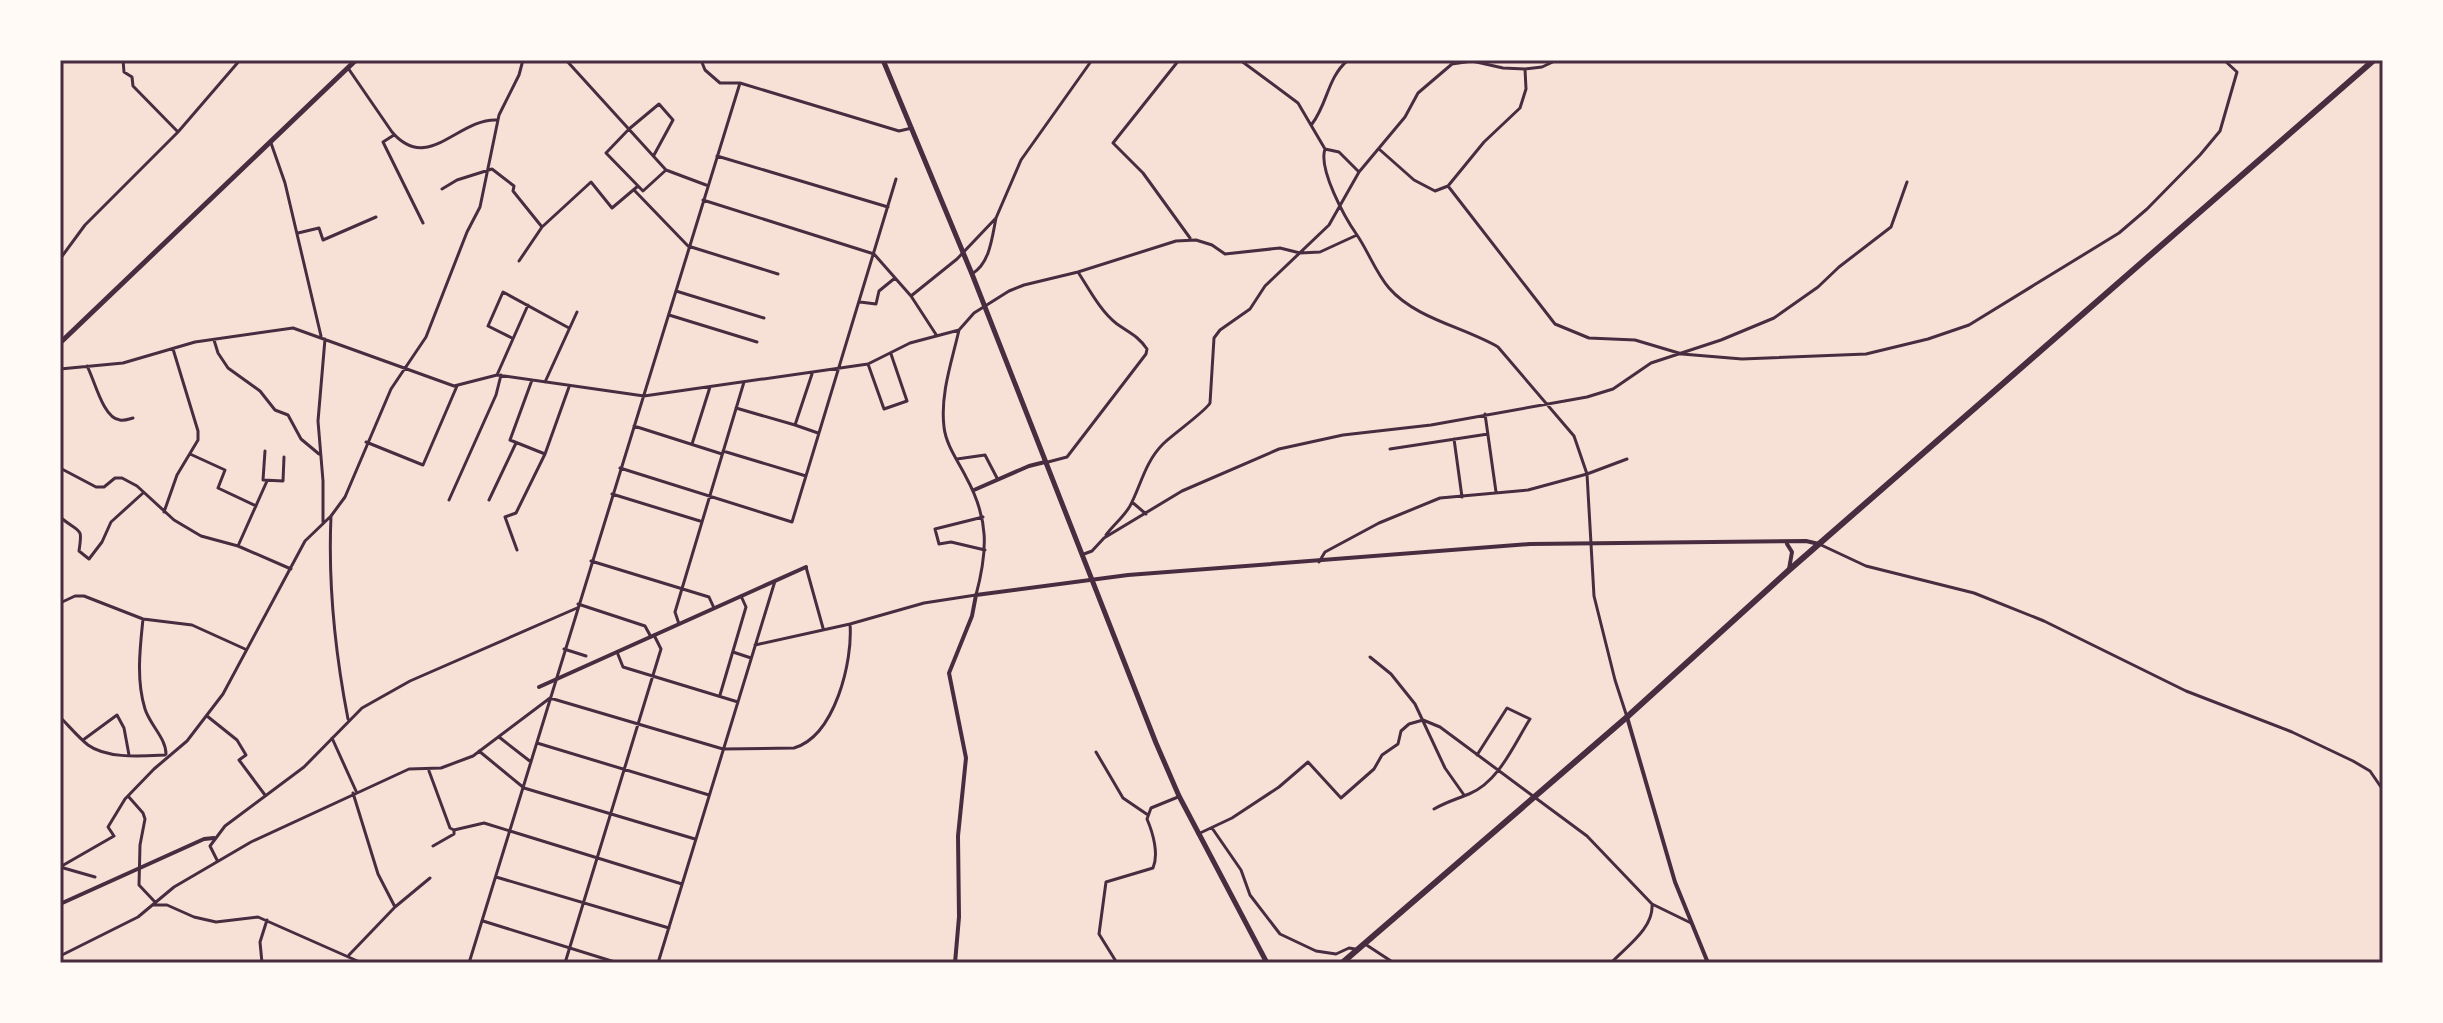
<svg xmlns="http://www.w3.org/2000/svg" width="2443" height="1023" font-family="Lato,sans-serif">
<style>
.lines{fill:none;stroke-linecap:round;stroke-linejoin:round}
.minor{stroke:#4a2c40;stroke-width:3}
.tertiary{stroke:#4a2c40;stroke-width:4}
.primary{stroke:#4a2c40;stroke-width:5}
.trunk{stroke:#4a2c40;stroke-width:6}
.neatline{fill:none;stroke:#4a2c40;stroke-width:3}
</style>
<rect width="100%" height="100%" fill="#f7e1d7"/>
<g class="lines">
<path class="minor" d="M123,60L124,72L132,77L133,86L178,132
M566,60L666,170L706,185
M701,60L705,70L720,83H740L899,131L912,128
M1179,60L1113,143L1143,173L1190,238
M348,68L392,132C428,174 458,118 497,120
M1312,124C1328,103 1327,78 1348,60
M394,135L383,142L423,223
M271,143L285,183L321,336
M1325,149C1318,169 1345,218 1357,235
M1379,149L1414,180L1435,191L1448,186L1484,142L1520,108L1526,89L1525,69
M654,155L673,120L659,104L629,129L606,153L643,191L666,170
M717,156L888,207
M1359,172L1405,117L1418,93L1452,64L1472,61L1503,68L1525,69L1542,67L1557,60
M1448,186L1555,324L1589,338L1635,340L1682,354L1742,359L1866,354L1928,339L1969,325L2119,233L2147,209L2200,155L2220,131L2237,72L2224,60
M442,189L457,180L492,169L514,186L513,191L542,227
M634,190L688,246L778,274
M703,200L874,254L911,296L937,336
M298,233L319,228L323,240L376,217
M60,259L85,225L178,132L240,60
M519,261L542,227L591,182L612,208L638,186
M972,274C990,263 992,238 996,218
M676,291L764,318
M911,296L957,259L996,218L1021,160L1092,60
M860,302L876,304L879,291L895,278
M669,315L757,342
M512,338L488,326L503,292L569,328
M214,340L218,353L228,368L260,391L275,410L288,415L301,439L319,454
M868,364L884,409L907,401L891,354
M87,366C94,378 103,419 120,420C124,421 129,419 133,418
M60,369L123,363L195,342L293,328L454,386L497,375L644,396L868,364L910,343L959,330L974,313L1009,291L1024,285L1078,272L1176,241L1196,240L1212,245L1225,254L1280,248L1300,253L1320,252L1357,235C1368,251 1376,273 1389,288C1416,319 1464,327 1498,347L1574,436L1587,474L1594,596L1615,680L1627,717
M497,375L528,305
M532,380L510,440L545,454L569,387
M545,382L577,312
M736,408L795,425L812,374
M1485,414L1496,492
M795,425L818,433
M634,426L722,454
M1454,439L1462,497
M366,442L423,465L457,386
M692,444L710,387
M1390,449L1488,434
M265,451L263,480L283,481L284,457
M723,451L806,476
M190,454L225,470L218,488L256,506
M957,459L985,455L997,478
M1048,462L1067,457L1146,354L1147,349C1138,336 1130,333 1117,324C1101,312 1089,289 1078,272
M60,468L96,487H104L115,478H122L137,486L174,520L201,536L238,546L291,569
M620,468L792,522L896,179
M612,494L700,521
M449,500L496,395L501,375
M489,500L516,443
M1132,502L1146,514
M164,512L177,475L198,440V431L173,349
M331,516C328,584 335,652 348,719
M60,517C80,534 83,525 79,551L89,559L102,542L111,522L143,493
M983,517L935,529L939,544L951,542L985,550
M323,522V481L318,421L325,339
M1106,535C1114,524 1123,518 1130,506C1141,485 1145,462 1163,444C1172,435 1207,410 1210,403L1214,338L1220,330L1250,309L1265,286L1329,225L1359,172L1339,152L1325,149L1298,103L1240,60
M1819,544L1866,566L1974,593L2044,621L2186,691L2292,732L2353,761L2370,771L2383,790
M238,546L267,481
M517,550L505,517L516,513L545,454
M1084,554L1092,551L1104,538L1182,491L1279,449L1343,435L1431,425L1587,397L1613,389L1651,363L1721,340L1774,318L1818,287L1839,267L1891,227L1907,182
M591,561L709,597L714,608
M1319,562L1325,552L1379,523L1440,498L1528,490L1587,474L1627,459
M806,567L823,628
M60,603L75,596H84L143,619L192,625L245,649
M578,604L645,626L651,637
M143,619C140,648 136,680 145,709C150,725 166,738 166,754
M679,624L675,612L744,382
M755,645L850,624L924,603L976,595C988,550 989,519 966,477C958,461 946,445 944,427C940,394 952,361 959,330
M564,649L586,656
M617,652L623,667L738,702
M733,652L751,658
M1370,657L1391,674L1415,704L1445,768L1464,795
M720,695L746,607L741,596
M207,716L237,740L246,755L239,760L265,795
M60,717C69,726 78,737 88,745C107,759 142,756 165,755
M499,737L531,762
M332,738L356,791
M83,740L117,715L124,728L129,755
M537,743L709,795
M479,751L524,788L695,839
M1096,752L1123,798L1148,815
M429,771L450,828L454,830L484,823L682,884
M353,793L378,874L395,907
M128,796L143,813L145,819L140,845L139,885L155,902
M1434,809C1446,802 1457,799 1469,794C1499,782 1514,744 1530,719L1507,708L1477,755
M1212,828L1241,870L1250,895L1280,934L1316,951L1336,954L1349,948L1355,949
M1198,834L1232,818L1279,787L1308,762L1341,798L1374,769L1382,755L1398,744L1401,731L1409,724L1423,720L1440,727L1587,836L1652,904L1691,923
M433,846L454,834V830
M217,860L210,846L225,826L304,767L362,708L410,681L577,608
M60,867L114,836L108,827L125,799L154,769L187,741L223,694L305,541L331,516L345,497L391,389L426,337L467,232L480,207L499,115L519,75L523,60
M60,867L95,877
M496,877L669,928
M153,905H167L194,917L216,922L258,917L362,963
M483,921L618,963
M1365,944L1394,963
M349,955L395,907L430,878
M60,956L138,917L174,887L251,842L409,769L441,768L473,756L550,698L723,749L794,748C835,736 853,661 850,624
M262,963L260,942L267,920
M469,963L740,83
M565,963L661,649L654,635
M658,963L775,581
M1117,963L1099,934L1106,882L1153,868C1159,854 1153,833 1147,819L1151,808L1178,797
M1611,963C1627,946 1654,928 1652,904"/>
<path class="tertiary" d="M974,490L1029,466L1045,462
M1787,544L1792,552L1789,569
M539,687L806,567
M1627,717L1675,882L1708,963
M60,904L204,839L214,838
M60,961L62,963
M955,963L959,917L958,836L966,758L949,673L972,616L976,595L1128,575L1530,544L1806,541L1819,544"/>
<path class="primary" d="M883,60L972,274L1156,743L1179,796L1267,963
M60,343L356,60"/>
<path class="trunk" d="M1342,963L1627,717L1788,571L2374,60"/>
</g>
<rect width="2443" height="1023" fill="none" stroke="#fffaf5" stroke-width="124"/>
<rect x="62" y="62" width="2319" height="899" class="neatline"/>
</svg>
